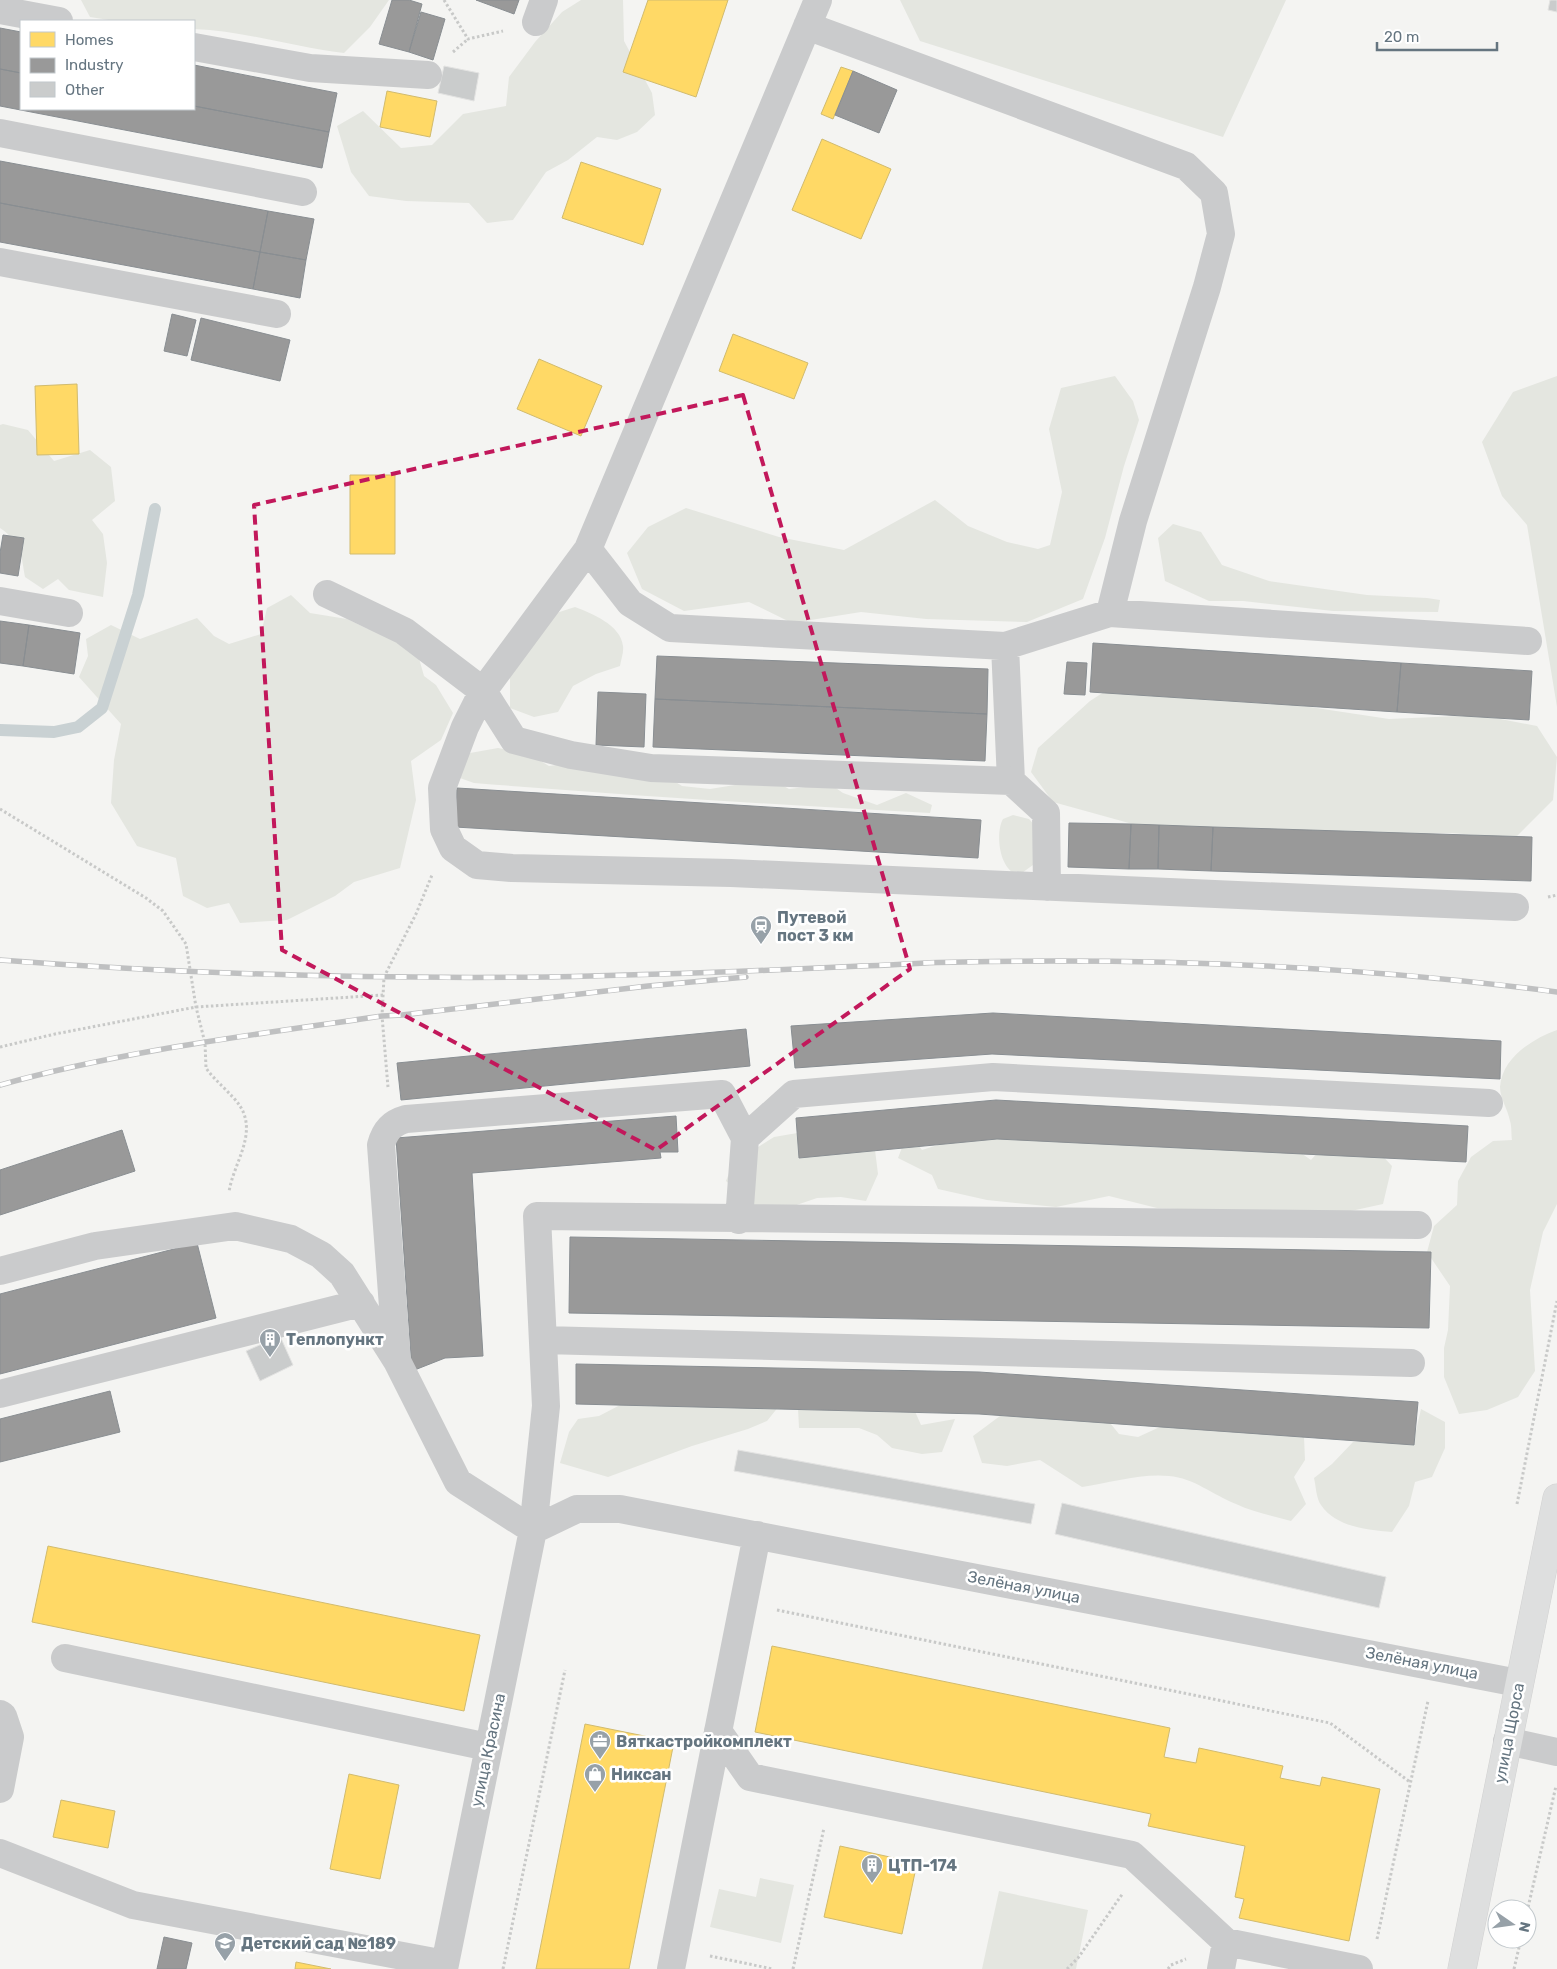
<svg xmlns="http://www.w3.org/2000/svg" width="1557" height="1969" font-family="Rubik,sans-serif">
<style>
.green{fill:#e4e6e0}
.homes{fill:#ffd966;stroke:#d1bb6e}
.industry{fill:#999;stroke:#898e92}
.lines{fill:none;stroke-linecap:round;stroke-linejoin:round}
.stream{stroke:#c9d1d3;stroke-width:12}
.building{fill:#cacccc;stroke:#e3e3e2}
.major-casing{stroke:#d1d1d1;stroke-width:29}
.path{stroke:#c8c9c8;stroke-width:3;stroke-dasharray:2.5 2.5;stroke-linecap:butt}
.minor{stroke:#cacbcc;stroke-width:28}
.major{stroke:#dedfdf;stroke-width:28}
.rail-casing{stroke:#bfc0c1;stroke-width:5.5}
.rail{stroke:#fff;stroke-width:4;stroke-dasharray:11;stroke-linecap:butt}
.marked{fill:none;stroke:#c2185b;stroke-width:4;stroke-dasharray:10 6;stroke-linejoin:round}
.labels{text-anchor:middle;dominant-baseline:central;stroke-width:5;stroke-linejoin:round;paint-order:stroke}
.poi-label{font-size:16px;font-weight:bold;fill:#657580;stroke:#fff;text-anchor:start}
.street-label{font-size:16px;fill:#657580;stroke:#fff}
</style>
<rect width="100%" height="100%" fill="#f4f4f2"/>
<path class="green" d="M81,0H389L370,27L344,53C294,47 245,31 194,29V21H115L90,17Z
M581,0H623L624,41L652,93L655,115L637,132L617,140L597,137L568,160L546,172L513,220L487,223L469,203L406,201L369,196L351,172L337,126L363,111L401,148L432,145L463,114L506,106L509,77L535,42L562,12Z
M900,0H1286L1223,137L920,41Z
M1115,376L1133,401L1139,420L1124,466L1105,538L1083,599L1027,622L926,619L861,612L792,623L749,602L684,611L642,589L627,553L648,527L686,508L779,537L844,550L935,500L968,526L1007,542L1038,549L1050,545L1062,492L1049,429L1061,388Z
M1557,376V707L1527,525L1502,496L1482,442L1513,392Z
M3,424L28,430L54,461L90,450L111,467L115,501L92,520L103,534L107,563L103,597L69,590L58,579L43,589L25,577C21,553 21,542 0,528V425Z
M1173,524L1201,532L1222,565L1269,581L1367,595L1427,598L1440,600L1438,612L1333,611L1243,601H1209L1165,581L1158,538Z
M291,595L310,613L347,619L368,629L400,625L416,648L424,676L436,685L453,713L441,740L411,761L416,800L400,868L354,882L335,896L287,920L240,923L229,903L207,908L183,896L176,858L137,846L111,803L114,760L121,724L79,677L88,656L86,639L111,625L140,639L197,618L214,636L229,644L261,634L267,608Z
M575,607C591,613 621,625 623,646C624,652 621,660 620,666L596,674L573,686L558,712L534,717L510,708V673L550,615Z
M1107,690L1231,695L1389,719L1480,715L1537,726L1557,757L1553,800L1515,838L1451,833L1262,834L1147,828L1053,802L1031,772L1038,748L1090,701Z
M498,748L529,754L549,766L571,763L663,774L682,786L710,789L771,779L789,789L830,784L843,793L877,805L906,793L932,805L930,813C777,805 626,795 474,783L457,777V764L470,753Z
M1013,815L1029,819L1039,830L1033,865L1019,875C999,871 995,833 1003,819Z
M1557,1030V1204L1543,1232L1530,1290L1535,1371L1518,1397L1487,1410L1459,1414L1444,1377V1348L1448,1330L1450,1286L1427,1252L1434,1226L1457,1205L1458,1181L1471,1157L1493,1141L1512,1140C1511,1134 1512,1127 1510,1121C1508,1110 1500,1098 1500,1087C1502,1058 1532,1039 1557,1030Z
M809,1131L874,1142L878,1174L866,1201L841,1197L817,1198L782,1210L758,1208L726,1181L733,1163L774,1137Z
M908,1132L922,1150L963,1137L1275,1135L1311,1160L1330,1139L1360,1132L1392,1166L1383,1204L1328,1216L1157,1208L1109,1196L1056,1207L987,1200L938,1189L932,1175L898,1158Z
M624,1403L779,1406L767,1421L748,1429L692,1446L608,1477L560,1463L569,1432L578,1419L599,1416Z
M913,1407L921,1425L955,1419L942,1452L922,1454L892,1448L877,1435L859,1428H799L798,1408Z
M1097,1407L1119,1434L1138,1437L1162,1426L1304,1437L1305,1460L1294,1477L1306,1504L1291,1521C1273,1516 1253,1512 1236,1504C1213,1495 1194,1478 1169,1476C1142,1473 1109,1483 1082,1487L1040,1460L1007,1466L982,1463L973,1436L1004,1413Z
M1421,1409L1445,1422V1448L1432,1477L1415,1482L1409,1506L1392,1532C1367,1530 1336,1527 1321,1505C1316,1498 1316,1486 1314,1478L1332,1464L1353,1442L1381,1439L1413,1444Z
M760,1878L794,1885L781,1943L710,1927L719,1889L756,1897Z
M999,1891L1088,1910L1076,1969H982Z"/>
<path class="homes" d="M648,0H728L696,97L623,72Z
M841,67L853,71L833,119L821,114Z
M387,91L437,101L430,137L380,127Z
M822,139L891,169L861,239L792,210Z
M581,162L661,189L643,245L562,218Z
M733,334L808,363L794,399L719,371Z
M539,359L602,386L581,436L517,409Z
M77,384L79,454L37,455L35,386Z
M350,475H395V554H350Z
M48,1546L480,1635L464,1711L32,1622Z
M772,1646L1170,1728L1164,1757L1196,1763L1199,1748L1283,1766L1280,1778L1320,1786L1322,1777L1380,1789L1349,1941L1239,1918L1244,1899L1235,1897L1245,1846L1148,1826L1151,1814L755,1732Z
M585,1724L674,1742L629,1969H536Z
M349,1774L399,1785L380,1879L330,1869Z
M61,1800L115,1811L108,1848L53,1837Z
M840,1846L917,1863L902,1934L824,1917Z
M296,1962L331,1969H295Z"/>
<path class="industry" d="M392,0H409L422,4L409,52L379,44Z
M476,0H519L514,14Z
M421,12L445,19L433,60L409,52Z
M0,28L21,32V73L0,69Z
M194,65L337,93L329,132L194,106Z
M0,69L21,73V109H194V106L329,132L322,168L0,106Z
M853,71L897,90L879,133L835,115Z
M0,161L268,211L260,252L0,203Z
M0,203L260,252L253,289L0,242Z
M268,211L314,219L306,260L260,252Z
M260,252L306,260L300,298L253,289Z
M172,314L196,320L187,356L164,351Z
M201,318L290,340L280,381L191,360Z
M3,535L24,538L18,576L0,573V553Z
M0,621L29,625L23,666L0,663Z
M29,625L80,633L74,674L23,666Z
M1093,643L1401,663L1397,712L1090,692Z
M657,656L988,669L987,714L655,699Z
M1067,662L1087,663L1085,695L1064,694Z
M1401,663L1532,671L1529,720L1397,712Z
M598,692L646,694L644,747L596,745Z
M655,699L987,714L985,761L653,747Z
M457,788L981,820L978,858L455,827Z
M1069,823L1131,824L1129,869L1068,867Z
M1131,824L1159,825L1158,869H1129Z
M1159,825L1213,827L1211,871L1158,869Z
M1213,827L1532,837L1531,881L1211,871Z
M993,1013L1501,1041L1500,1079L992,1054L795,1068L791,1026Z
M746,1029L750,1066L401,1100L397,1063Z
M996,1100L1468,1126L1466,1162L997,1139L799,1158L796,1118Z
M676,1116L678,1152H660L661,1158L472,1173L483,1356L445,1358L412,1371L396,1138Z
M122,1130L135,1171L0,1215V1170Z
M570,1237L1431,1252L1429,1328L569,1313Z
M197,1243L216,1318L0,1374V1294Z
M576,1364L979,1372L1418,1402L1414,1445L979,1414L576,1404Z
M110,1391L120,1432L0,1462V1419Z
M164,1937L192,1943L186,1969H157Z"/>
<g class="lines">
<path class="stream" d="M0,730L54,732L78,727L102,708L138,595L155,509"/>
</g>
<path class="building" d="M1550,0H1557V12L1548,10Z
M444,66L479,73L474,101L438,93Z
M280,1336L293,1365L260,1381L246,1351Z
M738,1450L1035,1504L1031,1524L734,1471Z
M1062,1503L1386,1577L1379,1608L1055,1534Z"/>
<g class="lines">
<g class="major-casing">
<path id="major" d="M1462,1969L1557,1498"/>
</g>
<path class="path" d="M444,0L468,39L503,31
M453,52L468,39
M0,809L146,898L163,911L186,944L196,1007L205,1043L206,1068C215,1081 232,1094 240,1106C258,1134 233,1164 229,1192
M1548,897L1557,895
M0,1047L55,1034L196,1007L383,995
M388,1087L382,1016L384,977L416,914L432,875
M1517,1504L1557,1301
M777,1610L1330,1723L1410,1782
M1527,1912L1556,1786
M1377,1939L1428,1701
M710,1956L773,1969
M503,1969L565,1670
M793,1969L824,1828
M1067,1969L1078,1958L1123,1893
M1168,1969L1171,1965L1186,1959
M1514,1969L1521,1939"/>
<path class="minor" d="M818,0L588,549L483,691L465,727L442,788L444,829L453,848L477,865L512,868L731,873L1515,907
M0,10L59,21
M536,22L544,0
M807,26L1186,166L1214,193L1221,234L1207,287L1133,521L1110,613
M194,47L310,68L428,75
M0,133L303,192
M0,262L277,314
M588,549L630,603L670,628L1005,646L1110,613L1528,641
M327,594L404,631L483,691L514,740L571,755L651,768L1011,781
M0,601L69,613
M1005,646L1011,781L1046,813L1047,887
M745,1138L794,1094L993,1077L1489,1103
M0,1271L95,1246L235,1226L291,1239L321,1255L342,1274L397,1361L458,1482L533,1530
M543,1340L1411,1363
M397,1361L381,1145C385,1130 392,1123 406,1119L722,1094L745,1138L739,1220
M0,1394L361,1303
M533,1530L577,1509H620L1518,1683
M65,1658L488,1747
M0,1714L3,1716L10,1737L0,1789
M718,1731L750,1777L1132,1855L1226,1942L1359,1969
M1507,1741L1557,1752
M0,1853L133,1905L445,1964
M444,1969L533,1530L546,1406L537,1216L1418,1225
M671,1969L757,1535
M1221,1969L1226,1942"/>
<use href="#major" class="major"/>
<g class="rail-casing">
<path id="rail" d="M0,960C182,974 365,979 548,977C652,975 757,971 861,966C895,965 929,962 963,962C1161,958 1360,966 1557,992
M0,1085C125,1050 254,1035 382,1016L402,1015L648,986L746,977"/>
</g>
<use href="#rail" class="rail"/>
</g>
<path class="marked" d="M743,395L910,969L656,1150L282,950L254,505Z"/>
<defs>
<g id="station-pin" transform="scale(1.125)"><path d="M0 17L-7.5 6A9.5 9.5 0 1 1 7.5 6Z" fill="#97a1a8" stroke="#fff"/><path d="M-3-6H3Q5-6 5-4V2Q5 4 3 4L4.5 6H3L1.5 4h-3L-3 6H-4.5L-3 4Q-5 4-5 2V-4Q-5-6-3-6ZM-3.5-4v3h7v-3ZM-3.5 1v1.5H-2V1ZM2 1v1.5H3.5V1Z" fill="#fff"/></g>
<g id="building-pin" transform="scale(1.125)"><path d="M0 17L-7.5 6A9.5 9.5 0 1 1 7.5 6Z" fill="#97a1a8" stroke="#fff"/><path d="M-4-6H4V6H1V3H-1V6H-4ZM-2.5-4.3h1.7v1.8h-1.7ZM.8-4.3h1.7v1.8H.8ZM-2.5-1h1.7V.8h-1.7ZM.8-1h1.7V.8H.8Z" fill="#fff"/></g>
<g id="office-pin" transform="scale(1.125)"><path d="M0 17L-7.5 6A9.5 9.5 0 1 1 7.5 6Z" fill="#97a1a8" stroke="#fff"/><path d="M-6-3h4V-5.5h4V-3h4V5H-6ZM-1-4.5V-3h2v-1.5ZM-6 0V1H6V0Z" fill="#fff"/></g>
<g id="shop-pin" transform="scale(1.125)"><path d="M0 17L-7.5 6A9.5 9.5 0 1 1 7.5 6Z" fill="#97a1a8" stroke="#fff"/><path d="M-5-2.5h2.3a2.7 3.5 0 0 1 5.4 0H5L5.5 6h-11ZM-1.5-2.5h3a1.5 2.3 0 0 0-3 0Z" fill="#fff"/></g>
<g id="school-pin" transform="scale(1.125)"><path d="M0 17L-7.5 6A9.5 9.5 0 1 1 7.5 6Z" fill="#97a1a8" stroke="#fff"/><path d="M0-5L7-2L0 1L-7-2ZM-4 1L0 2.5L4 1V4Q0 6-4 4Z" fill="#fff"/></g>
</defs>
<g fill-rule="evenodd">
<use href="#station-pin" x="761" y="926"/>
<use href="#building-pin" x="270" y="1339"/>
<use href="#office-pin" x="600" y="1741"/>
<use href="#shop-pin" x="595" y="1774"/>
<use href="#building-pin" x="872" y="1865"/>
<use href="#school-pin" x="225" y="1943"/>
</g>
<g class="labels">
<g class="poi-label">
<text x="777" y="917">Путевой<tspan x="777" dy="18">пост 3 км</tspan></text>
<text x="286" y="1339">Теплопункт</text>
<text x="616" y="1741">Вяткастройкомплект</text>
<text x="611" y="1774">Никсан</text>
<text x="888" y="1865">ЦТП-174</text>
<text x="241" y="1943">Детский сад №189</text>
</g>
<g class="street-label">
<text transform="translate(1024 1587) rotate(11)">Зелёная улица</text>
<text transform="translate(1422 1663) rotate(11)">Зелёная улица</text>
<text transform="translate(1509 1733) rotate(-79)">улица Щорса</text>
<text transform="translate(488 1750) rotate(-78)">улица Красина</text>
</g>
</g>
<rect x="20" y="20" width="175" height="90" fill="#ffffff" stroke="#c1c8cc"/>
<rect x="30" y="32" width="25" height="15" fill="#ffd966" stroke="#c1c8cc"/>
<text x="65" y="45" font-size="15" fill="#657580">Homes</text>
<rect x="30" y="58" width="25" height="15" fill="#999999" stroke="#c1c8cc"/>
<text x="65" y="70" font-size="15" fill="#657580">Industry</text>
<rect x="30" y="82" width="25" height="15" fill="#cacccc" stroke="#c1c8cc"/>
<text x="65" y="95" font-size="15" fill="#657580">Other</text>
<g transform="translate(1512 1924) rotate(103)"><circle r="24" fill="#ffffff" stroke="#c1c8cc"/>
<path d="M0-4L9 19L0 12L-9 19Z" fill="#97a1a8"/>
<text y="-8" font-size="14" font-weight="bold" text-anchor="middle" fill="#657580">N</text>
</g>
<path d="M1377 42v8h120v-8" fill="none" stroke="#657580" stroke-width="2.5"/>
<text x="1384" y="42" font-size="15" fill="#657580" stroke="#ffffff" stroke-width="4" paint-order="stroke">20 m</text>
</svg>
